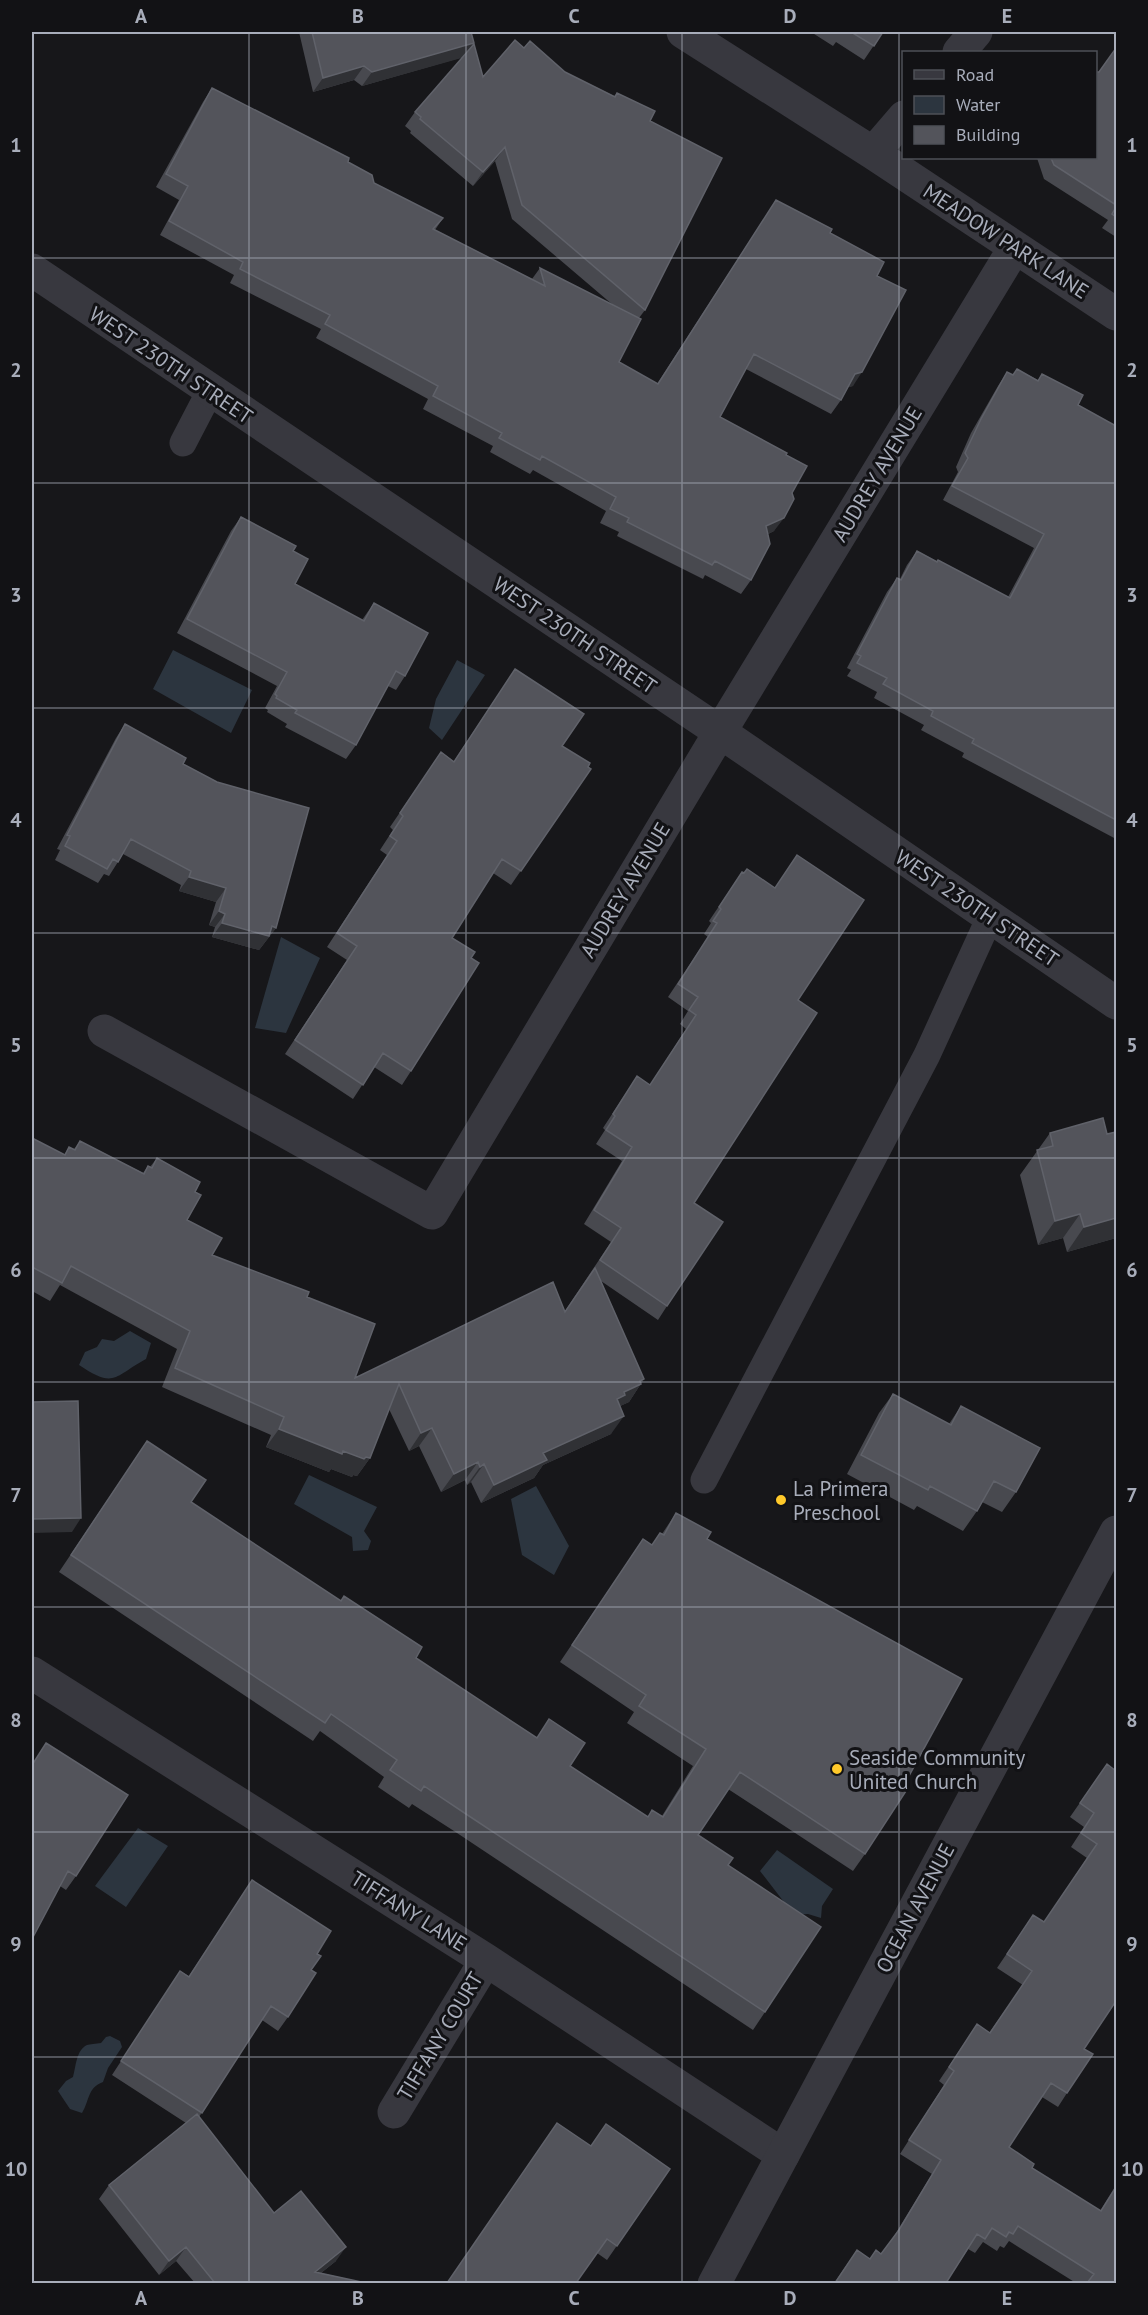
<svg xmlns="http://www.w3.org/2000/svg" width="1148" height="2315" font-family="'PT Sans',sans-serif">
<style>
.water{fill:#2c353f}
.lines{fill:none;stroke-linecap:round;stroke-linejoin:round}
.service{stroke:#38383f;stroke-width:27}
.minor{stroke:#38383f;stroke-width:33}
.tertiary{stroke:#38383f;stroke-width:33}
.wall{fill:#48494f}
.shaded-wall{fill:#303135}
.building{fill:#53545b;stroke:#60626a;stroke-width:1.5}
.grid{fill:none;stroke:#a8adba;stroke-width:1.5;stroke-opacity:0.55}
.poi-dot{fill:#ffc92a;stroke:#121215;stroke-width:2}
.labels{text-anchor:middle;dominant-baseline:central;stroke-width:6;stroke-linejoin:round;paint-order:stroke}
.street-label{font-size:21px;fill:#a8adba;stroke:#121215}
.poi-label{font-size:21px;fill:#a8adba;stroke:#121215;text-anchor:start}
.neatline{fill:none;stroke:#a8adba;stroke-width:2}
.grid-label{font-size:20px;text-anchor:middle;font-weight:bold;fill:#a8adba}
</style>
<rect width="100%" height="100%" fill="#17171a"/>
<path class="water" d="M173,650L252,690L231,733L153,689Z
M457,660L485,675L442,740L429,728L436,699Z
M281,937L320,958L286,1033L255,1028Z
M130,1331L151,1343L146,1359C113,1377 115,1389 79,1365L85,1352L97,1347L102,1339L114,1341Z
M309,1475L377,1507L364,1531L371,1541L368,1550L353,1551L352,1537L294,1504Z
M536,1486L569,1546L554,1575L522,1555L511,1499Z
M138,1828L168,1846L126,1907L95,1886Z
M777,1850L833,1889L822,1906L821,1918L808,1914L794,1915L760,1871Z
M110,2036L120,2041L122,2047L108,2068L103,2082C87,2088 90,2100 82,2113L70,2109L58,2091L66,2081L73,2077C76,2067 76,2050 87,2045C90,2044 96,2044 101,2043L106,2037Z"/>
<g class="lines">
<path class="service" d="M183,443L210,391
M704,1480L927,1055L990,917"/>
<path class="minor" d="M683,32L873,153L1116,314
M959,52L976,32
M873,153L904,117
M32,270L720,732L1116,1003
M104,1031L432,1213L720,732L1015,247
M32,1673L486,1960L783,2155
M394,2112L486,1960"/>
<path class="tertiary" d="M714,2284L1116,1532"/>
</g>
<path class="wall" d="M299,32H471L474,43L470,49L483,77L524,48L565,72L614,96L617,93L650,121L645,310L639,318L619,362L657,384L776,200L830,233L877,276L853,386L848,387L841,400L831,414L746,369L720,417L786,455L792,493L774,531L768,534L751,580L741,594L705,575L703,579L617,536L619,532L600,523L606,511L533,470L530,474L490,452L493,446L423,409L428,399L316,338L321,329L230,283L234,275L160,235L179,200L156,187L203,102L212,88L348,162L374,183L443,218L435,230L532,279L540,268L613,305L512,219L495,161L473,186L410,133L411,131L405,126L415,112L463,57L362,86L354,80L313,92Z
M811,32H883L864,60L836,42L833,46Z
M1116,48V237L1102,228L1108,220L1044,179L1037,158H1095L1099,72Z
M1017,369L1038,380L1042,374L1078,405L1116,426V839L962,757L964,753L921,730L924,725L874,698L877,692L847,676L851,670L847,668L887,592L897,578L900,579L907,565L917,551L1008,597L1034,548L943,500L958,472L956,467L971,433L998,386L1007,372L1013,375Z
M241,517L293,551L295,584L362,620L374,603L405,676L396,690L388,686L356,745L346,759L285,727L287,724L267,712L268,710L265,708L277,686L177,633L231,531Z
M515,669L562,746L591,769L511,885L493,873L452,938L471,958L411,1071L402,1085L374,1067L353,1099L285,1054L347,960L327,947L387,855L380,850L393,830L390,827L441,752L454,761Z
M125,724L183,764L276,928L259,950L212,937L215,927L209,925L216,902L179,891L181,885L123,854L109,876L104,874L98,883L55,860L60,850L57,849L116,738Z
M742,872L798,1000L694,1203L667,1306L658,1320L601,1281L644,1379L629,1402L620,1406L611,1434L543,1465L534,1478L481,1503L471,1482L467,1485L465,1480L441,1492L419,1446L409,1451L389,1409L370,1458L357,1476L353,1475L352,1477L331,1469L329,1472L266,1447L271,1435L162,1387L177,1349L60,1285L50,1301L32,1291V1138L64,1155L69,1147L74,1149L80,1141L143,1173L148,1166L150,1167L157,1158L195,1192L187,1220L212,1255L307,1297L355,1378L565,1311L611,1242L584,1224L622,1161L596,1144L605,1130L603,1128L637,1076L650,1085L686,1029L680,1024L688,1011L668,997L708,937L704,934L711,923L709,921Z
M1050,1133L1107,1134L1116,1238L1067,1252L1063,1238L1038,1245L1020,1175Z
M893,1394L949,1424L961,1406L1016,1492L1002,1512L982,1502L977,1511L963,1531L917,1506L914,1510L847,1474L879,1413Z
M147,1441L191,1502L570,1766L648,1817L662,1816L693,1766L627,1723L634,1712L560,1662L643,1539L652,1545L660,1533L662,1534L676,1513L707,1539L865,1854L853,1871L728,1789L698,1835L728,1865L765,2012L753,2030L454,1831L412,1804L409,1808L378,1787L384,1777L320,1731L313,1741L59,1572Z
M46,1743L76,1876L66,1890L60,1886L34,1762Z
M1107,1764L1084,2049L1067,2093L1058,2107L1042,2097L1009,2147L1032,2168L1100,2211L1116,2185V2283H1076L1009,2241L1004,2248L1000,2246L997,2251L983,2242L975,2253L968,2249L946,2283H834L857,2250L870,2259L881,2254L891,2241L932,2174L900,2154L944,2085L939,2081L977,2024L989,2033L1023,1985L997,1968L1033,1915L1044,1922L1087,1858L1071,1847L1084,1827L1070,1817Z
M252,1880L317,1954L288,2017L278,2031L262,2020L199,2117L274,2213L336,2261L321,2273L366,2283H195L176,2261L159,2275L99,2199L109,2185L186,2123L112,2075L180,1971L189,1976Z
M591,2146L670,2169L607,2260L597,2253Z"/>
<path class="shaded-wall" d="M474,43L465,57L362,86L372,72Z
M364,66L354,80L313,92L323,78Z
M505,147L495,161L473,186L483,172Z
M862,372L853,386L845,388L855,374Z
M784,518L774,531L757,540L766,526Z
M189,877L226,888L216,902L179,891Z
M219,911L225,914L215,927L209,925Z
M222,923L272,926L276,928L259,950L212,937Z
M1080,1214L1063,1238L1038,1245L1055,1221Z
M1116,1218V1238L1067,1252L1084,1227Z
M644,1379L629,1402L616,1408L617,1399L624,1392Z
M624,1416L611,1434L543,1465L534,1478L481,1503L494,1485L543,1453Z
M432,1428L419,1446L409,1451L421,1433Z
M279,1429L343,1451L370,1458L357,1476L353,1475L352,1477L331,1469L329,1472L266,1447Z
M478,1462L465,1480L441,1492L454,1474Z
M484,1464L471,1482L467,1485L480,1467Z
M81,1518L72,1532L32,1533V1519Z
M186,2247L176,2261L159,2275L169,2261Z
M346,2247L336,2261L308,2283L315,2272Z"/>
<path class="building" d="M312,32H471L474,43L372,72L364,66L323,78Z
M851,32H883L874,46Z
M515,40L524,48L530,41L565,72L615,97L617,93L655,111L650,121L722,158L645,310L522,205L505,147L483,172L420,119L421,117L415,112L474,44L483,77Z
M1116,48V205L1054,165L1051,158H1095V72H1099Z
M212,88L349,158L348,162L372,175L374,183L443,218L433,229L545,286L540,268L641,319L619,362L658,384L776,200L832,229L830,233L884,262L877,276L906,290L862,372L855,374L841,400L754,354L720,417L787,453L786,455L807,466L792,493L794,499L784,518L766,526L770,544L751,580L715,561L712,565L627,522L629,518L610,509L616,497L542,456L540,460L499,438L502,433L433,396L438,386L325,324L330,315L240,269L243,262L169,221L188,186L166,174Z
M1116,207V217L1112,214Z
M1017,369L1038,381L1042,374L1083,395L1078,405L1116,426V820L972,743L974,739L931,716L933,711L883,684L887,678L857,663L861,656L857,654L897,578L901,580L917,551L937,562L938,560L1010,598L1044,534L952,486L968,458L965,453L981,419L1007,372L1013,375Z
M241,517L296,546L293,551L308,559L295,584L364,621L374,603L428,633L405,676L396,671L356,745L295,713L297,710L276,698L277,696L275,694L287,672L187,619Z
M515,669L584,714L562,746L590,763L588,767L591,769L521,871L502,859L452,938L475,952L471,958L479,963L411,1071L383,1053L363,1085L295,1040L357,946L337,933L397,841L390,836L403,816L400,813L441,752L454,762Z
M125,724L186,758L183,764L217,782L309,808L276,928L272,926L269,936L222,923L225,914L219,911L226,888L189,877L191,871L131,839L118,862L113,859L107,869L65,846L70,836L67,835Z
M797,855L864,900L798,1000L817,1013L694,1203L723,1222L667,1306L600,1260L621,1228L594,1210L632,1147L606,1130L615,1116L613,1114L637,1076L650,1085L696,1015L689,1010L698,997L678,984L717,923L713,921L721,909L719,907L742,872L744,873L747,869L775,888Z
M1103,1118L1107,1134L1116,1132V1218L1084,1227L1080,1214L1055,1221L1037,1150L1053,1146L1050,1133Z
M32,1138L65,1155L69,1147L75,1150L80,1141L144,1174L148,1166L152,1168L157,1158L200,1182L195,1192L201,1195L187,1220L222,1238L212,1255L309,1292L307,1297L375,1324L355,1378L553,1282L565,1312L595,1268L644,1379L640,1381L641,1384L624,1392L625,1395L617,1399L624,1416L543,1453L547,1460L494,1485L484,1464L480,1467L478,1462L454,1474L432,1428L421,1433L399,1384L370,1458L366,1457L364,1459L343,1451L342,1454L279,1429L284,1417L175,1368L190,1331L71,1266L62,1283L32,1267Z
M893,1394L951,1425L961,1406L1040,1448L1016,1492L994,1481L977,1511L930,1486L928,1490L861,1455Z
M78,1401L81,1518L32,1519V1402Z
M147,1441L206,1480L191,1502L341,1601L344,1596L422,1647L416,1658L537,1738L549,1719L585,1743L570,1766L648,1817L652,1810L663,1817L706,1749L639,1706L646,1695L572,1645L643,1539L652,1545L660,1533L664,1535L676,1513L711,1532L707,1539L962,1679L904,1785L908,1788L865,1854L740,1772L698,1835L733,1858L728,1865L821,1927L765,2012L466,1814L424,1786L421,1791L390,1770L397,1760L331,1714L325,1723L71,1555Z
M46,1743L128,1795L76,1876L68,1871L32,1939V1760L34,1762Z
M1107,1764L1116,1771V2001L1084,2049L1093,2054L1067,2093L1051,2083L1009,2147L1034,2164L1032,2168L1101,2211L1116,2187V2283H1087L1094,2274L1018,2226L1013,2234L1009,2232L1006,2237L992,2228L985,2239L977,2234L946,2283H835L857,2250L870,2259L876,2250L881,2254L899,2230L941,2160L909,2140L954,2071L949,2067L977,2024L990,2033L1032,1971L1007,1954L1033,1915L1044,1922L1097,1844L1081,1833L1094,1813L1080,1803Z
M252,1880L331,1931L317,1954L321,1956L311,1970L316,1973L288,2017L271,2006L202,2113L121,2061L180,1971L189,1977Z
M197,2114L274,2213L301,2191L346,2247L315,2272L366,2283H215L186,2247L169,2261L109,2185Z
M557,2123L591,2146L606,2124L670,2169L617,2246L607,2239L576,2283H447Z"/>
<path class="grid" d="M249,32V2284M466,32V2284M682,32V2284M899,32V2284M32,258H1116M32,483H1116M32,708H1116M32,933H1116M32,1158H1116M32,1382H1116M32,1607H1116M32,1832H1116M32,2057H1116"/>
<g class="poi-dot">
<circle cx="781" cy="1500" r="6"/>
<circle cx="837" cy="1769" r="6"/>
</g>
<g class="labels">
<g class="street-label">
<text transform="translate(1006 241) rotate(33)">MEADOW PARK LANE</text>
<text transform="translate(171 365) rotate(34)">WEST 230TH STREET</text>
<text transform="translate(877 474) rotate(-59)">AUDREY AVENUE</text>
<text transform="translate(575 635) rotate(34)">WEST 230TH STREET</text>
<text transform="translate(625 890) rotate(-59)">AUDREY AVENUE</text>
<text transform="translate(977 908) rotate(34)">WEST 230TH STREET</text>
<text transform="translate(915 1908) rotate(-62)">OCEAN AVENUE</text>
<text transform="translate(409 1911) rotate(32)">TIFFANY LANE</text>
<text transform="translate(440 2036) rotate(-59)">TIFFANY COURT</text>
</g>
<g class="poi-label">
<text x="793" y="1488">La Primera<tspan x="793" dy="24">Preschool</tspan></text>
<text x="849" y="1757">Seaside Community<tspan x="849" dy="24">United Church</tspan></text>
</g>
</g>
<rect width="1148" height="2315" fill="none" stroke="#121215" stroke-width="66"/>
<rect x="902" y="51" width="195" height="108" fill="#121215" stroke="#4e5057" stroke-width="1.5"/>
<rect x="914" y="70" width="30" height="9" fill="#38383f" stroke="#4e5057" stroke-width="1.5"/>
<text x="956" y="81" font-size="18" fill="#a8adba">Road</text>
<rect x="914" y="96" width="30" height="18" fill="#2c353f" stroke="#4e5057" stroke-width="1.5"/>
<text x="956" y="111" font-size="18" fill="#a8adba">Water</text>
<rect x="914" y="126" width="30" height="18" fill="#53545b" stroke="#4e5057" stroke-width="1.5"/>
<text x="956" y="141" font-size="18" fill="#a8adba">Building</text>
<rect x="33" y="33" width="1082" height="2249" class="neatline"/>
<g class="grid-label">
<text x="141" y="23">A</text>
<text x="358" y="23">B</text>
<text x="574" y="23">C</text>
<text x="790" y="23">D</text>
<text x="1007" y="23">E</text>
<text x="16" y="152">1</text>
<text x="1132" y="152">1</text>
<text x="16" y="377">2</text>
<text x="1132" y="377">2</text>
<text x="16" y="602">3</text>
<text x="1132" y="602">3</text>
<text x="16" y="827">4</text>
<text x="1132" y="827">4</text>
<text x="16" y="1052">5</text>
<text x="1132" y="1052">5</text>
<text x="16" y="1277">6</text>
<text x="1132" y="1277">6</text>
<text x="16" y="1502">7</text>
<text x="1132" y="1502">7</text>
<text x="16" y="1727">8</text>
<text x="1132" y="1727">8</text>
<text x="16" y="1951">9</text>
<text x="1132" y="1951">9</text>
<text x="16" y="2176">10</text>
<text x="1132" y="2176">10</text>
<text x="141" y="2305">A</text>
<text x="358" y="2305">B</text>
<text x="574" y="2305">C</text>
<text x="790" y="2305">D</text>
<text x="1007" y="2305">E</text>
</g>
</svg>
